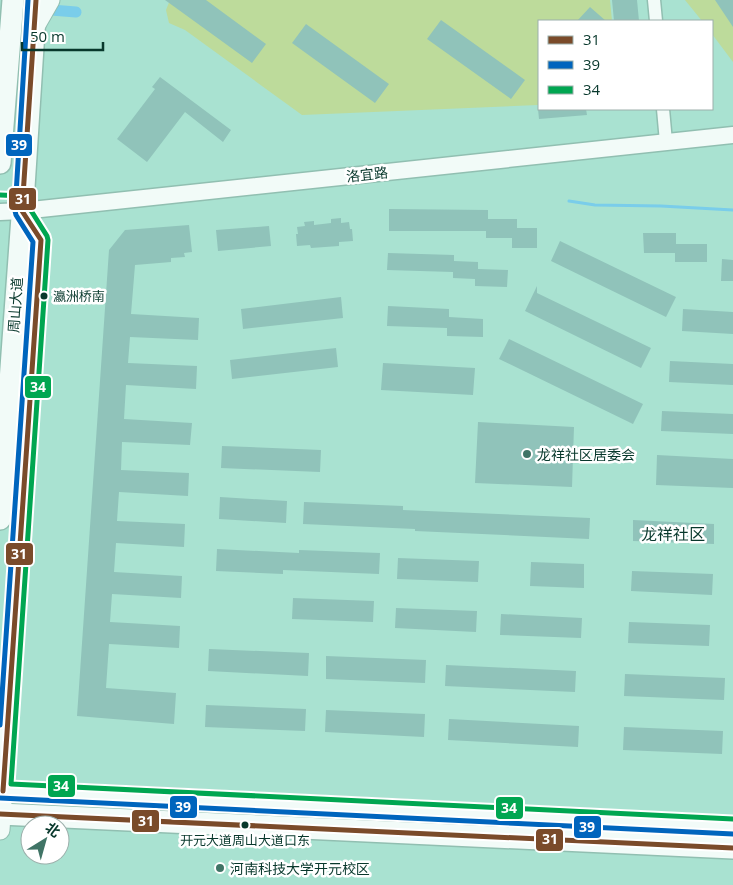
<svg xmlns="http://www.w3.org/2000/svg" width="733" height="885" font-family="'Open Sans','Noto Sans SC',sans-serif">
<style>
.green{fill:#bddb9b}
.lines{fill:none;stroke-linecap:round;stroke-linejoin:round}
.stream{stroke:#7acdea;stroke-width:3}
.canal{stroke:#7acdea;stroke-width:11}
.building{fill:#90c3ba}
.minor-casing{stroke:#91bfb1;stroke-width:15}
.tertiary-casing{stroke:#91bfb1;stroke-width:19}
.secondary-casing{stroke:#91bfb1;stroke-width:21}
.primary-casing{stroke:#91bfb1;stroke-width:24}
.minor{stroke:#f2fbf8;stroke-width:12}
.tertiary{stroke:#f2fbf8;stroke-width:16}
.secondary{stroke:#f2fbf8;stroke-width:19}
.primary{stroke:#f2fbf8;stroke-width:21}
.bus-1-casing{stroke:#fff;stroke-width:9}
.bus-2-casing{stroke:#fff;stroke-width:9}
.bus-3-casing{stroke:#fff;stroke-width:9}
.bus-1{stroke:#7a4b2a;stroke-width:5}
.bus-2{stroke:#0065bd;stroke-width:5}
.bus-3{stroke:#00a651;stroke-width:5}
.bus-dot{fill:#08382c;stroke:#fff;stroke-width:2}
.poi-dot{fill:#407466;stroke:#fff;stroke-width:2}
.labels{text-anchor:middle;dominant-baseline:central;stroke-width:5;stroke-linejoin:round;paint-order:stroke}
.bus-label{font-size:13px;fill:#08382c;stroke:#fff;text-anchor:start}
.street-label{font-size:14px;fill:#08382c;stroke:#fff}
.poi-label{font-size:14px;fill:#08382c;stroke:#fff;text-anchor:start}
.quarter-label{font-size:16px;fill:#08382c;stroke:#fff}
.line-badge{stroke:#fff;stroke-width:2}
.badge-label{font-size:14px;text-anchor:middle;font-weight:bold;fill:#fff}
</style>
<rect width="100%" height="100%" fill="#a9e2d1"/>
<path class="green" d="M170,0H610L612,21H539V103L538,105L302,115L185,30L169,23L166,10Z
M685,0H733V62L712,34V21H702Z"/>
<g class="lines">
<path class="stream" d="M569,201L595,205L661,206L733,210"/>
<path class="canal" d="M51,10L76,12"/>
</g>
<path class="building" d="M165,0H206L266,44L252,63Z
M612,0H637L639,21H614Z
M715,0H733V27Z
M590,7L606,21H577Z
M441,20L525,80L511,99L427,39Z
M306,24L389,84L375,103L292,43Z
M160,77L231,130L223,142L185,112L147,162L117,139L155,89L152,87Z
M538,109H586L587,115L539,119Z
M389,209L488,210V219H517V228H537V248H512V238H486V231H389Z
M341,218V223L349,222L350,229H352L353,241L339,242V246L311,248L310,245L297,246L296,234H298L297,227L305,226L304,222L314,221V225L331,223V219Z
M189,225L192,252L184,253L185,257L171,258V262L135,265L131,314L199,318L198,340L130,337L128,363L197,366L196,389L126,385L124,419L192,423L190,445L122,442L121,470L189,473L188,496L119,492L117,521L185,524L184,547L116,543L114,572L182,576L181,598L112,594L110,622L180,626L179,648L109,644L106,688L176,693L174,724L77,716L109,250L125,230Z
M269,226L271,246L218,251L216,230Z
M643,233H676V244H707V262H675V253H644Z
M560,241L676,297L666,317L551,261Z
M388,253L454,255V261L478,262V269L508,270L507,287L475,286V279L453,278V272L387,270Z
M722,259L733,260V281H721Z
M537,286V293L651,348L641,368L525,311Z
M341,297L343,318L243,329L241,309Z
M388,306L449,309V317L483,319V337L447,336V328L387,326Z
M683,309L733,312V334L682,331Z
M509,339L643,404L633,424L499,359Z
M336,348L338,367L232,379L230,360Z
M670,361L733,364V385L669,382Z
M383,363L475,368L473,395L381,390Z
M662,411L733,414V434L661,431Z
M478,422L574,427L572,487L475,483Z
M222,446L321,450L320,472L221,468Z
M657,455L733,459V488L656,485Z
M220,497L287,501L286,523L219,519Z
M304,502L403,506V510L590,518L589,539L415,531V529L303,524Z
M633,520L714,524V544L633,541Z
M217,549L299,553V550L380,553L379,574L283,570V574L216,571Z
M398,558L479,561L478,582L397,579Z
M531,562L584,564V588L530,586Z
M632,571L713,574L712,595L631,591Z
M293,598L374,601L373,622L292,619Z
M396,608L477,611L476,632L395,628Z
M501,614L582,618L581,638L500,635Z
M629,622L710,625L709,646L628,643Z
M209,649L309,653L308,676L208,671Z
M326,656L426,660L425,683L326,679Z
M446,665L576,671L575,692L445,686Z
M625,674L725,678L724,700L624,696Z
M206,705L306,709L305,731L205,727Z
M326,710L425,714L424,737L325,732Z
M449,719L579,726L578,747L448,740Z
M624,727L723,731L722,754L623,750Z"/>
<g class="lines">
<g class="minor-casing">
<path id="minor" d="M654,0L656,21
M663,109L666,142"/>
</g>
<g class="tertiary-casing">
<path id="tertiary" d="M0,212L22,211L733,135"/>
</g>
<g class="secondary-casing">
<path id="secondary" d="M34,28L50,0
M0,830L41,240L22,211"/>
</g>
<g class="primary-casing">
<path id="primary" d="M0,163L13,0
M0,519L23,203L36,0
M0,791L733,827
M0,814L733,848"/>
</g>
<use href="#minor" class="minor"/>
<use href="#tertiary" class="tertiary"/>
<use href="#secondary" class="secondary"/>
<use href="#primary" class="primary"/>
<g class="bus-1-casing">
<path id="bus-1" d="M3,791L41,240L22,211L36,0
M0,814L733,848"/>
</g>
<g class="bus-2-casing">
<path id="bus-2" d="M0,725L33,242L16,215L15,211L28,0
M0,798L733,834"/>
</g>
<g class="bus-3-casing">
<path id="bus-3" d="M0,195L24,196L28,197L30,202V209L47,236L48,240L11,784L733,819"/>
</g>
<use href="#bus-1" class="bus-1"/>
<use href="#bus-2" class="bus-2"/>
<use href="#bus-3" class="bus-3"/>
</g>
<g class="bus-dot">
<circle cx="44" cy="296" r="4.5"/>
<circle cx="245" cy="825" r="4.5"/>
</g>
<g class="poi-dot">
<circle cx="527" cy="454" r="5"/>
<circle cx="220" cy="868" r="5"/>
</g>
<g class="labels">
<g class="bus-label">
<text x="53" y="296">瀛洲桥南</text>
<text x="245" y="840" text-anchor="middle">开元大道周山大道口东</text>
</g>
<g class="street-label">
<text transform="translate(367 174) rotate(-6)">洛宜路</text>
<text transform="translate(15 305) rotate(-86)">周山大道</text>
</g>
<g class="poi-label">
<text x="537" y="454">龙祥社区居委会</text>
<text x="230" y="868">河南科技大学开元校区</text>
</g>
<g class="quarter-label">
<text x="673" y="534">龙祥社区</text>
</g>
</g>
<g class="line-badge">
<rect x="5" y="133" width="28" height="24" rx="5" fill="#0065bd"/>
<rect x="8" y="187" width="29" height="24" rx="5" fill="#7a4b2a"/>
<rect x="24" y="375" width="28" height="24" rx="5" fill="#00a651"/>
<rect x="5" y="542" width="29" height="24" rx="5" fill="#7a4b2a"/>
<rect x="47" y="774" width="29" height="24" rx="5" fill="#00a651"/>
<rect x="169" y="795" width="29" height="24" rx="5" fill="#0065bd"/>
<rect x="495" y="796" width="29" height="24" rx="5" fill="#00a651"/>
<rect x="131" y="809" width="29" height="24" rx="5" fill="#7a4b2a"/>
<rect x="573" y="815" width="29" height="24" rx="5" fill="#0065bd"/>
<rect x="535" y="828" width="29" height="24" rx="5" fill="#7a4b2a"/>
</g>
<g class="badge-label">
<text x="19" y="150">39</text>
<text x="23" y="204">31</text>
<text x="38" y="392">34</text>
<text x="19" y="559">31</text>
<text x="61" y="791">34</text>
<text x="183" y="812">39</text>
<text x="509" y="813">34</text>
<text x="146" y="826">31</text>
<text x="587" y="832">39</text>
<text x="550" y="844">31</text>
</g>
<rect x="538" y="20" width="175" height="90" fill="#ffffff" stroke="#9cafab"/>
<rect x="548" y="36" width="25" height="8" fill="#7a4b2a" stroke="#9cafab"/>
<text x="583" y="45" font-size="15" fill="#08382c">31</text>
<rect x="548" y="61" width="25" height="8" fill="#0065bd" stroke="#9cafab"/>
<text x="583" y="70" font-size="15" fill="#08382c">39</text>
<rect x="548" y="86" width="25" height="8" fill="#00a651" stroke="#9cafab"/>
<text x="583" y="95" font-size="15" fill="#08382c">34</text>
<g transform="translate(45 840) rotate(37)"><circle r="24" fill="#ffffff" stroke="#9cafab"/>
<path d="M0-4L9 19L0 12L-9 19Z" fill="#407466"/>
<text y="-8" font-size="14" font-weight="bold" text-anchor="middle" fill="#08382c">北</text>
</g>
<path d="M22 42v8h81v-8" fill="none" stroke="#08382c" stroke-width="2.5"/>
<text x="30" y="42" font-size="15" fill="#08382c" stroke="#ffffff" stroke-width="4" paint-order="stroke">50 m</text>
</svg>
